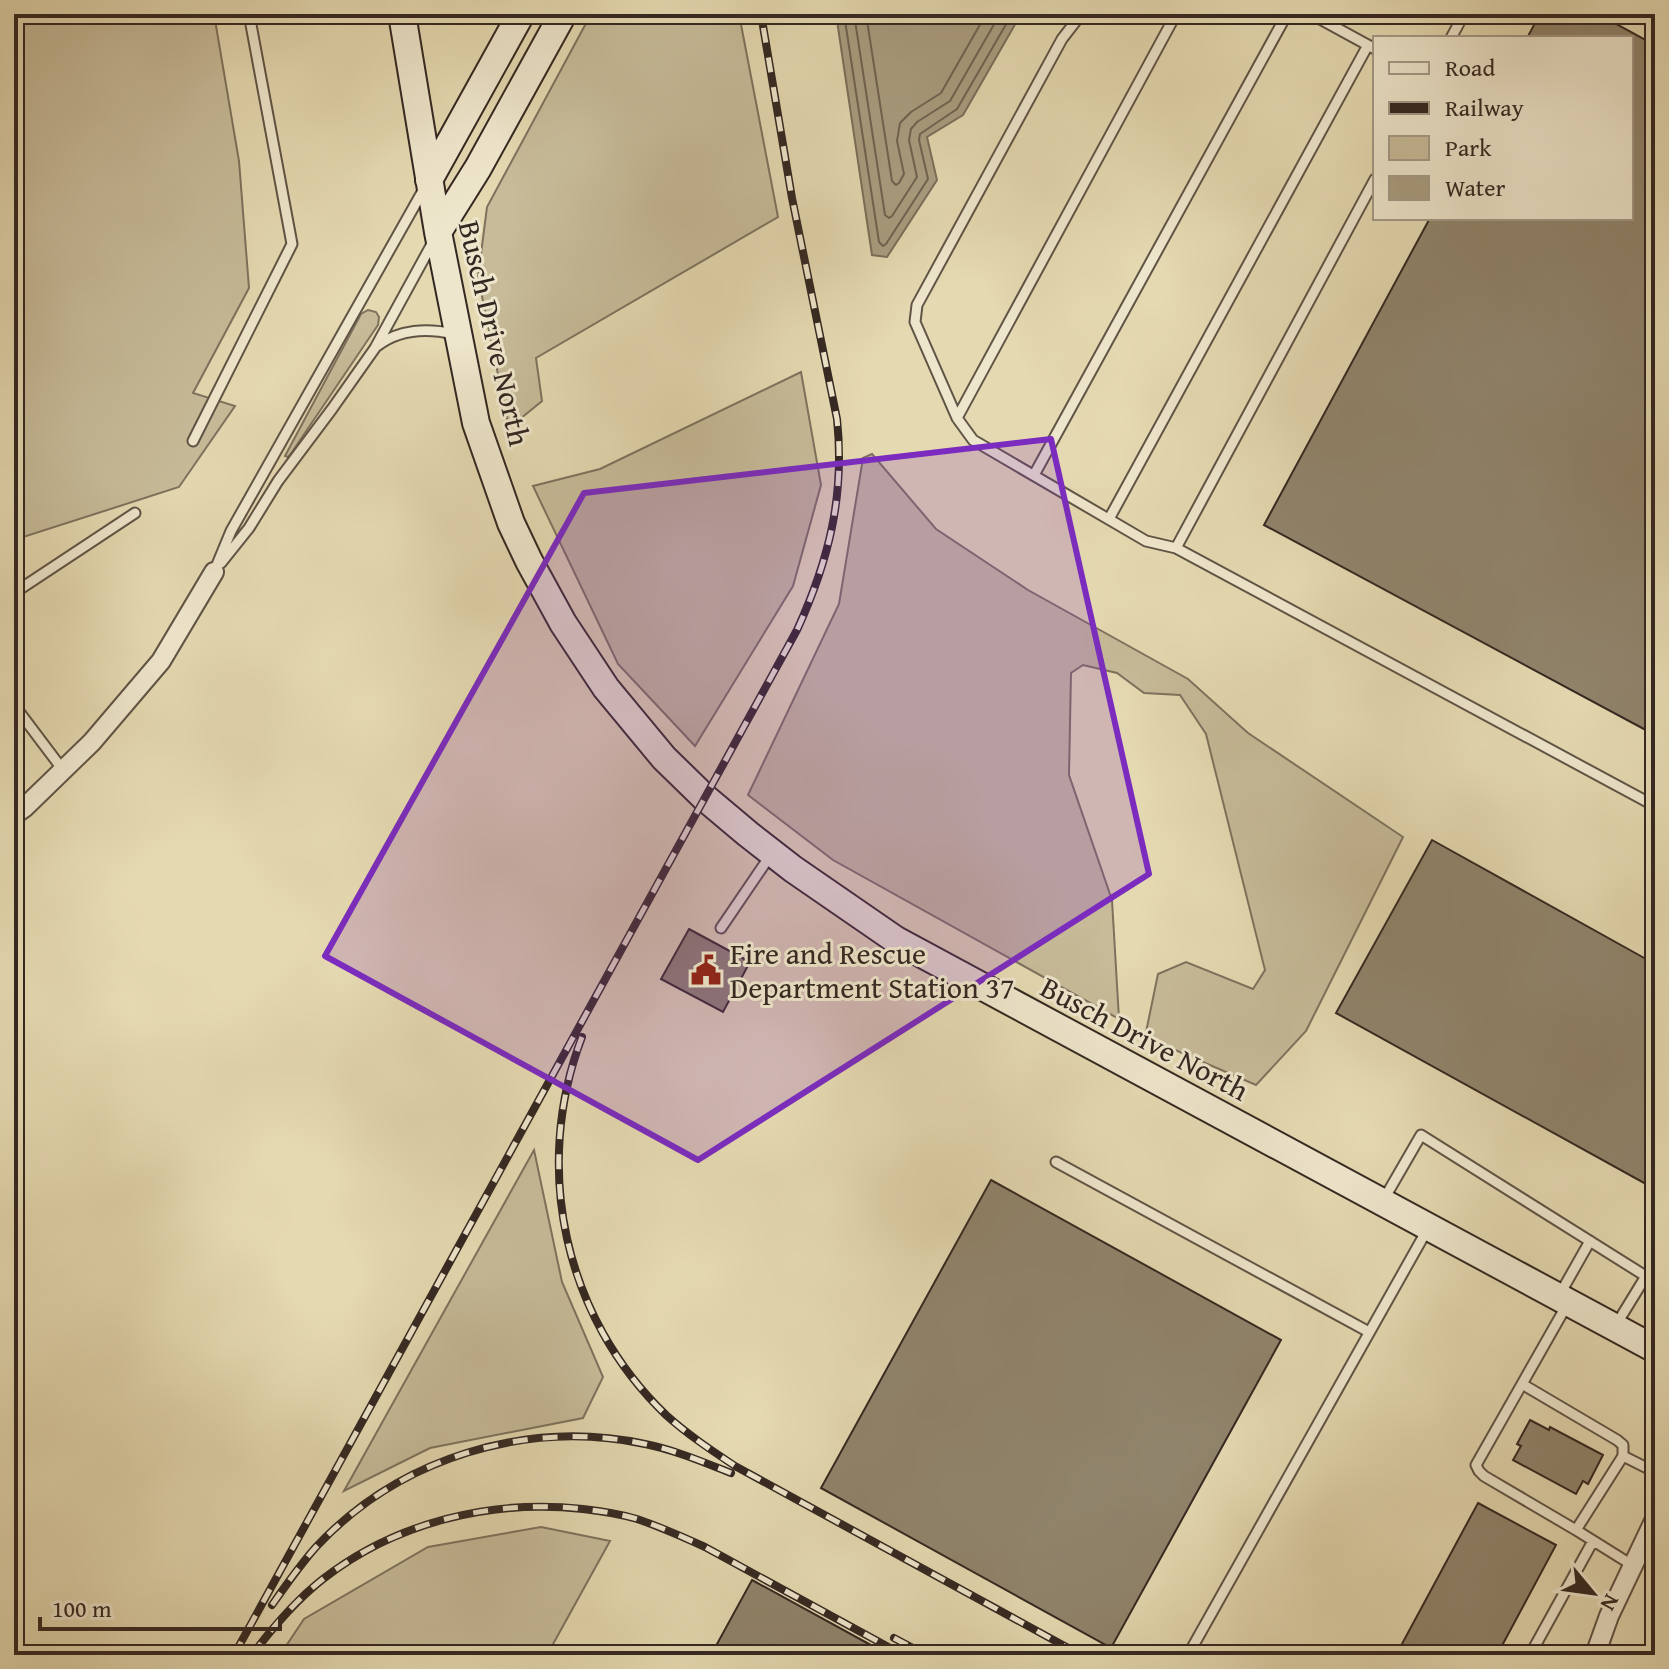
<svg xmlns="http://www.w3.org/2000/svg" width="1669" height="1669" font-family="'Gentium Book Plus',serif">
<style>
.green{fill:#c7bb99;stroke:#7e725e;stroke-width:2}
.water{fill:#a99d80;stroke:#7a6e5a;stroke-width:2}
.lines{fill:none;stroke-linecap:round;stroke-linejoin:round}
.shore{stroke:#6e6251;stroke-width:2}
.building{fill:#90846c;stroke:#342822;stroke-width:2}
.lane-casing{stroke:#605446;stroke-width:13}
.street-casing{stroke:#605446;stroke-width:22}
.secondary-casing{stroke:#342822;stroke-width:30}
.lane{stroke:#eee6cc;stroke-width:9}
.street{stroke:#eee6cc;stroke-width:18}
.secondary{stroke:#eee6cc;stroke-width:26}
.rail-casing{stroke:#342822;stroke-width:8}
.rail{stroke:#eee6cc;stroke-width:5;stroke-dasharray:15;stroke-linecap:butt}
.marked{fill:#7b2cbf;fill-opacity:0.2;stroke:#7b2cbf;stroke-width:6;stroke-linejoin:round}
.labels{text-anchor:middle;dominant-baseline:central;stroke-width:6;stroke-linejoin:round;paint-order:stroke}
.street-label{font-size:30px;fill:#342822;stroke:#eee6cc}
.poi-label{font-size:30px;fill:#342822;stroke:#eee6cc;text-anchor:start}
</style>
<rect width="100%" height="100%" fill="#e5d9b1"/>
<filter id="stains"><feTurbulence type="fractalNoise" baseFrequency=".0025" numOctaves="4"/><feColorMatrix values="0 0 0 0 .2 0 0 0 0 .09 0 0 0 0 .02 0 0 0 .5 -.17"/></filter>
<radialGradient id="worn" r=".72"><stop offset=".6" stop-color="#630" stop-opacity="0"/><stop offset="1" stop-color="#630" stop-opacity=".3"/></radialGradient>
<path class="green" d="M14,14H214L239,161L249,288L193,393L235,406L179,487L14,540Z
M591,14H739L778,217L536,358L542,401L509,428L478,277L487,207Z
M368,310L376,312L379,317L378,325L292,452L288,457L285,456L361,314Z
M801,372L821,485L793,586L695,746L618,664L533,486L600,469Z
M872,454L936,529L1028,590L1188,679L1248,733L1403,837L1306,1031L1256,1085L1145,1037L1158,974L1186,962L1253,989L1265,970L1206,734L1180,695L1144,693L1117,673L1083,665L1071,673L1069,775L1112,900L1119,1019L833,860L748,795L839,604L863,458Z
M534,1150L562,1282L603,1377L583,1418L430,1448L344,1491Z
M541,1527L610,1541L547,1655H280L304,1619L428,1547Z"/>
<path class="water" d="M836,14H1021L963,115L927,137L937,180L887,257L872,255Z"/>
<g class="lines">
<path class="shore" d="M844,14L879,242L883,246L886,244L928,179L919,140L920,134L957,109L1012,14
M854,14L885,215L889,218L892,216L917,177L909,140L911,129L917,122L950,101L1000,14
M866,14L892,181L896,185L899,183L904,174L897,141L900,123L911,112L941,93L986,14"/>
</g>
<path class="building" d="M1540,14H1598L1655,45V735L1264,525L1430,218H1631V38H1527Z
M1432,840L1655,964V1189L1336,1013Z
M689,929L750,962L723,1012L661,979Z
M991,1180L1281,1340L1111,1648L821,1488Z
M1530,1420L1549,1430L1550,1427L1603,1455L1588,1484L1583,1481L1576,1494L1513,1460L1521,1446L1517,1444Z
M1478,1503L1556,1545L1497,1655H1396Z
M752,1580L889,1655H711Z"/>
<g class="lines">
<g class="lane-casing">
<path id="lane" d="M1084,14L1079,17L1062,39L917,305L915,322L957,418L973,440L1146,541L1176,548
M1311,14L1375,49
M1451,38L1464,14
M1375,179L1176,548L1655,806
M377,346C399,329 428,328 454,334
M957,418L1176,14
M193,441L292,244L249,14
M1034,475L1287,14
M1109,519L1368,45
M221,563L249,528L278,481L332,409L375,348L433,242
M214,572L231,531L425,187
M14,593L135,513
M14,705L63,770
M721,928L770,856
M1056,1162L1369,1332
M1384,1199L1421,1135L1655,1282
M1560,1294L1590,1241
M1568,1303L1522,1384L1617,1440L1623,1445V1456L1576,1530L1632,1565
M1616,1325L1646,1276
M1522,1384L1476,1465L1479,1471L1484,1476L1576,1530
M1623,1456L1655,1472
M1188,1655L1427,1230
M1530,1655L1593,1541"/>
</g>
<g class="street-casing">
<path id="street" d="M14,815L24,808L92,742L161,661L214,572
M1595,1655L1609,1616L1655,1519"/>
</g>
<g class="secondary-casing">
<path id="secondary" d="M402,14L438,232L476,423L511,523L529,561L563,623L606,688L664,758L704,797L748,834L793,869L896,940L1655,1349
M429,180L521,14
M438,232L478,168L563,14"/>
</g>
<use href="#lane" class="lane"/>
<use href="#street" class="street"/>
<use href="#secondary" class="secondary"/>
<g class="rail-casing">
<path id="rail" d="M582,1037C532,1168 564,1317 666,1415C687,1434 711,1450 735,1466L1081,1655
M272,1605C286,1585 300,1565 316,1547C399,1458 526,1419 645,1444C675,1450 703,1462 731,1473
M894,1638L926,1655
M234,1655L797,630C829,560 845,496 837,419L792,198L761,14
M252,1655C273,1627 295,1601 323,1579C396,1522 492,1499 583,1509C601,1511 620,1514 637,1519C661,1527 683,1537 705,1547L903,1655"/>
</g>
<use href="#rail" class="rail"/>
</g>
<path class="marked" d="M1051,439L1149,874L698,1160L325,956L584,493Z"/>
<defs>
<g id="civic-bare" transform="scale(2.4)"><path d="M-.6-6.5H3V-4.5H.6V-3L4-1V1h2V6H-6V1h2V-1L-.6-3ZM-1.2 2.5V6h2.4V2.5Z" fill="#8f2418" stroke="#eee6cc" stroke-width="2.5" paint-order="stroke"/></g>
</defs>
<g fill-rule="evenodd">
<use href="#civic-bare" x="706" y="970"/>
</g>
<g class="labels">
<g class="street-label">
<text transform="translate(495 333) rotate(77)">Busch Drive North</text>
<text transform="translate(1145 1038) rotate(28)">Busch Drive North</text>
</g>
<g class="poi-label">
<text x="730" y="953">Fire and Rescue<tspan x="730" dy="34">Department Station 37</tspan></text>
</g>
</g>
<rect width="1669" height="1669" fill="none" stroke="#e5d9b1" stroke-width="48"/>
<rect x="16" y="16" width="1637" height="1637" fill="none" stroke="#342822" stroke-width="4"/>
<rect x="24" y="24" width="1621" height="1621" fill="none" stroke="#342822" stroke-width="2"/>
<rect x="1373" y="36" width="260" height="184" fill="#eee6cc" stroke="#a49a88" stroke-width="2"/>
<rect x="1389" y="62" width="40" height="12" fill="#eee6cc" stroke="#a49a88" stroke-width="2"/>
<text x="1445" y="76" font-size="24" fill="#342822">Road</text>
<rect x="1389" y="102" width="40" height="12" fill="#342822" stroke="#a49a88" stroke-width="2"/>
<text x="1445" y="116" font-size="24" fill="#342822">Railway</text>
<rect x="1389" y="136" width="40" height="24" fill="#c7bb99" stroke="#a49a88" stroke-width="2"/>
<text x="1445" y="156" font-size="24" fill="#342822">Park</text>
<rect x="1389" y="176" width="40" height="24" fill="#a99d80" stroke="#a49a88" stroke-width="2"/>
<text x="1445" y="196" font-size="24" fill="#342822">Water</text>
<g transform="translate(1593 1593) rotate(119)" stroke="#eee6cc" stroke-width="6" paint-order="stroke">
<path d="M0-6L14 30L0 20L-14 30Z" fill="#342822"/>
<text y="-12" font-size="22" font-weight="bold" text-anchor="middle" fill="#342822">N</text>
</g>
<path d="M40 1617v12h240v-12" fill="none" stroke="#342822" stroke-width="4"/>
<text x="52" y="1617" font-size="24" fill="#342822" stroke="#eee6cc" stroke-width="6" paint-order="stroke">100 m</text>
<rect width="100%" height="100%" filter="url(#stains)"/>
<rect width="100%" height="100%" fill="url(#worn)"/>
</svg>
